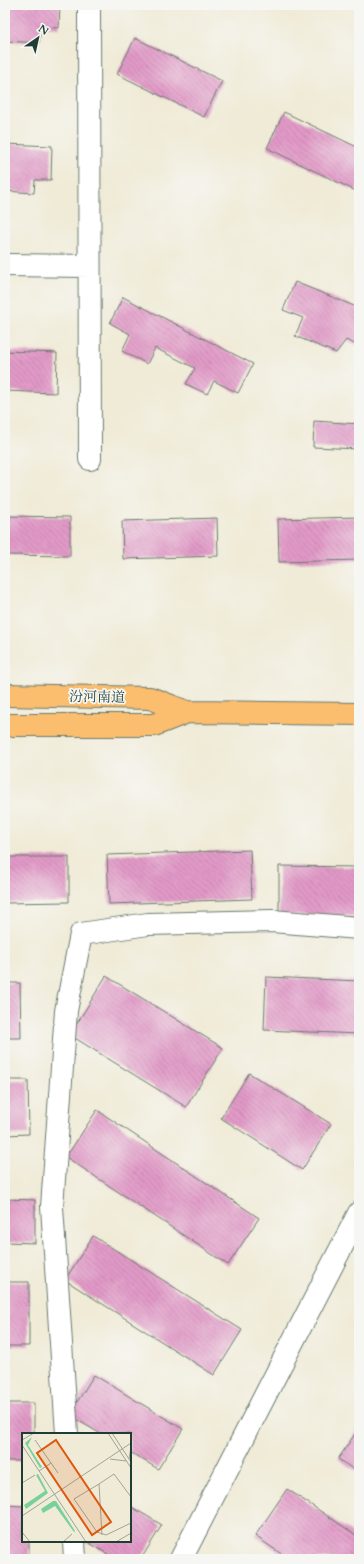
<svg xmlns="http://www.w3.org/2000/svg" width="364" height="1564" font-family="Cardo,'Noto Serif SC',serif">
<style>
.building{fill:url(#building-back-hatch)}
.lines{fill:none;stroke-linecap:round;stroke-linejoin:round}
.minor-casing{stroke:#687a6d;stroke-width:24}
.major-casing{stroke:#687a6d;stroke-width:24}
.minor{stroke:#fff;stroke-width:22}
.major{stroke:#fbbd6e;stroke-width:22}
.labels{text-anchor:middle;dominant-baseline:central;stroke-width:3.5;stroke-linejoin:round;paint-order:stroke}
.street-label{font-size:14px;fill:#1f3d34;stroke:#f6f6f2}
.inset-road{fill:none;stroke:#9ca596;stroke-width:1}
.view{fill:#de580e;fill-opacity:0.15;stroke:#de580e;stroke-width:2}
.inset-edge{fill:none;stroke:#1f3d34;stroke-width:2}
</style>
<defs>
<pattern id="building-back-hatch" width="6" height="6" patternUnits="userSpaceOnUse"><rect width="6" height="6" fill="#e29ac8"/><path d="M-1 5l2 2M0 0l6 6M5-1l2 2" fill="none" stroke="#b77fa3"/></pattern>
</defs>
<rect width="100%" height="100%" fill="#f6f6f2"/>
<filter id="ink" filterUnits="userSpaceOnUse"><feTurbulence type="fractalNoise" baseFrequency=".025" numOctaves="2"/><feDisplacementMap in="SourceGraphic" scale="8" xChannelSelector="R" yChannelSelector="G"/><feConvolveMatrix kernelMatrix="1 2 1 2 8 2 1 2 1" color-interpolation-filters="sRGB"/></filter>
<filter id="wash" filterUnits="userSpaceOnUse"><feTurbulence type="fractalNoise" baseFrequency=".012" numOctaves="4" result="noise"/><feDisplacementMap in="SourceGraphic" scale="16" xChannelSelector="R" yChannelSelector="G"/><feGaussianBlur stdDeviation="0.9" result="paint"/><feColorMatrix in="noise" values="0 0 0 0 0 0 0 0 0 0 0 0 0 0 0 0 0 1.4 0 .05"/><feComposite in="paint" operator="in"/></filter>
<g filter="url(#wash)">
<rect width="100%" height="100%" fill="#f0ebd7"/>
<g id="blocks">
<path class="building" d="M5,5H60L59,28L41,27L39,43L5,41Z
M135,38L222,81L204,117L117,74Z
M284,112L359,148V186L356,191L267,148Z
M5,144L52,146L51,180H35L34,193L5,191Z
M295,282L359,308V346L346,340L336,353L295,336L303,318L283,310Z
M123,297L253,364L238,393L214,381L207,394L186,384L195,368L155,348L147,364L122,351L130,334L110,323Z
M5,351L57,353L56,393L5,391Z
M314,421L359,424V449L313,447Z
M5,516L70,517V556L5,555Z
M359,517V560L279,562L278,519Z
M217,518L218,556L123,559L122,521Z
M250,850L252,899L109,904L107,855Z
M5,857H69V902L5,903Z
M279,866L359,867V916L279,915Z
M106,976L223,1048L186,1107L70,1035Z
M266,977L359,981V1034L264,1030Z
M5,983H20L21,1038H5Z
M249,1073L331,1124L302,1170L221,1118Z
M5,1080H28L29,1134L5,1135Z
M97,1110L259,1218L228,1265L66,1157Z
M5,1199L35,1200V1243L5,1242Z
M93,1236L242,1330L214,1375L65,1280Z
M5,1282H29V1346H5Z
M94,1375L183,1429L158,1469L130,1452V1434H101L69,1415Z
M5,1403H34V1434H23V1461H5Z
M359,1428V1473L338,1459Z
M287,1489L359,1537V1559H289L255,1536Z
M5,1505L23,1506V1541H29V1559H5Z
M130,1506L162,1525L141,1559H116L86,1541H130Z"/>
</g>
</g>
<g filter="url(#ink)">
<use href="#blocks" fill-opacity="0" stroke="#687a6d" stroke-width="1"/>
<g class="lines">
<g class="minor-casing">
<path id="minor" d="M89,5L90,459
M5,265L89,266
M67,1434L52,1207L66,1011L81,934L148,924L272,921L359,928
M74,1541L75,1559
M181,1559L359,1213"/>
</g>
<g class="major-casing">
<path id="major" d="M5,695L150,698L187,712L359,714
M5,725H154L187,712"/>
</g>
<use href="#minor" class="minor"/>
<use href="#major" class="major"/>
</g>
</g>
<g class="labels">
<g class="street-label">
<text transform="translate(97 697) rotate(1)">汾河南道</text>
</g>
</g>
<g transform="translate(22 1433)">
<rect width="109" height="109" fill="#f0ebd7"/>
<path d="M10,4L6,12L20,34L18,35L3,10ZM16,41L26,60L4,76L2,72L23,58L14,42ZM31,68H34L53,98L52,99L33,73L21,80L19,76Z" fill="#78d198"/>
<path class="inset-road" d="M86,0L109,35M90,0L109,29M0,7L12,0M13,7L36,40M0,12L64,109M88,26L104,28M107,26L109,14M17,38L29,30M0,50L13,42M77,51L52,66L75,99L84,102L109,90M0,83L109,10M0,99L8,109M80,102L77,51L92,41L109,64M41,109L50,101M94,109L109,100"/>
<path class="view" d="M34,7L89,89L70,102L15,20Z"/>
<rect width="109" height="109" class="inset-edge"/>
</g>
<rect width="364" height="1564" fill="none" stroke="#f6f6f2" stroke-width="20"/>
<g transform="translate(38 38) rotate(34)" stroke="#f6f6f2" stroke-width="3" paint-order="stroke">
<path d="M0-3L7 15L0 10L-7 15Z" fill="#1f3d34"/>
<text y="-6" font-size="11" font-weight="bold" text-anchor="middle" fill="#1f3d34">N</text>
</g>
</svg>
